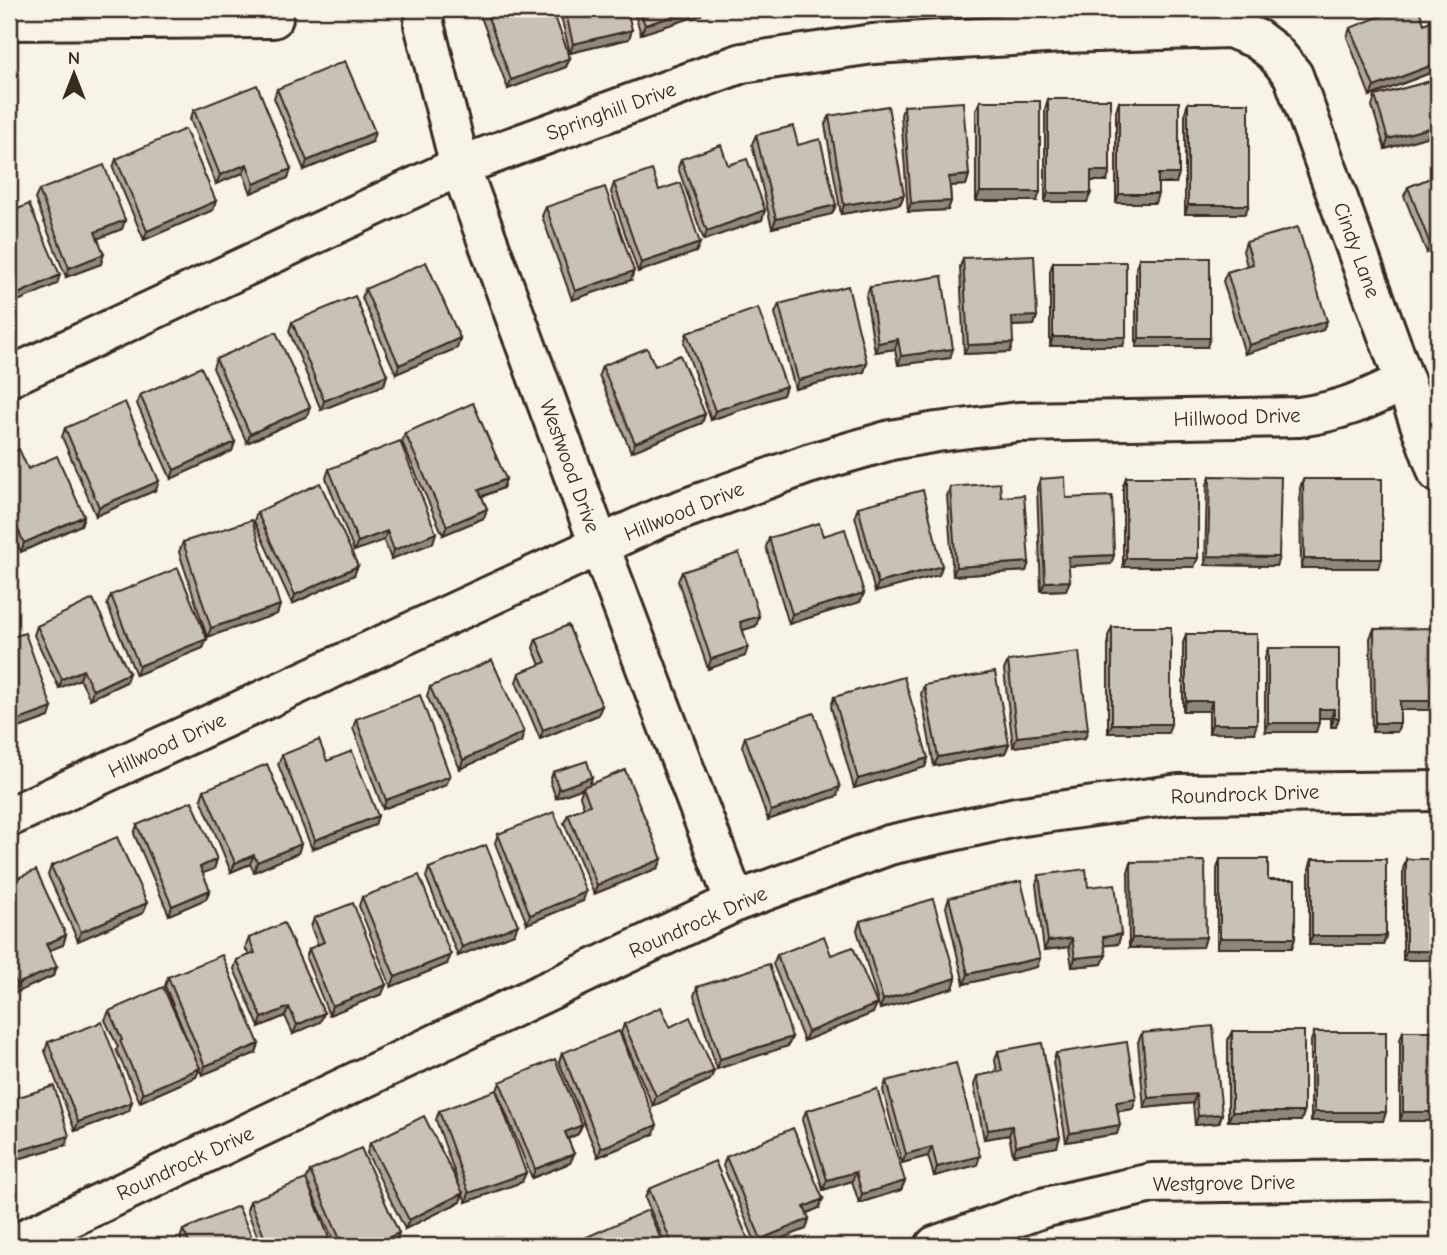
<svg xmlns="http://www.w3.org/2000/svg" width="1447" height="1255" font-family="'Comic Neue',sans-serif">
<style>
.lines{fill:none;stroke-linecap:round;stroke-linejoin:round}
.minor-casing{stroke:#3b2a1e;stroke-width:44}
.minor{stroke:#f7f3e8;stroke-width:38}
.wall{fill:#aca69d;stroke:#3b2a1e;stroke-width:2}
.shaded-wall{fill:#8c877f;stroke:#3b2a1e;stroke-width:2}
.building{fill:#c8c1b6;stroke:#3b2a1e;stroke-width:2}
.labels{text-anchor:middle;dominant-baseline:central;stroke-width:5;stroke-linejoin:round;paint-order:stroke}
.street-label{font-size:21px;fill:#3b2a1e;stroke:#f7f3e8}
</style>
<rect width="100%" height="100%" fill="#f7f3e8"/>
<filter id="ink" filterUnits="userSpaceOnUse"><feTurbulence type="fractalNoise" baseFrequency=".0143" numOctaves="2"/><feDisplacementMap in="SourceGraphic" scale="14" xChannelSelector="R" yChannelSelector="G"/><feConvolveMatrix kernelMatrix="1 2 1 2 8 2 1 2 1" color-interpolation-filters="sRGB"/></filter>
<g filter="url(#ink)">
<g class="lines">
<g class="minor-casing">
<path id="minor" d="M9,20L273,18V9
M424,24L460,166L600,547L735,902
M9,377L460,166L742,63L873,44L1063,33L1230,28L1257,39L1274,52L1293,75L1438,473
M9,817L659,518L808,464L891,440L937,432L1018,422L1299,417C1342,411 1366,400 1405,381
M10,1246L735,902L889,845L1016,817L1179,794L1438,791
M935,1246L1042,1208L1152,1183L1438,1179"/>
</g>
<use href="#minor" class="minor"/>
</g>
<path class="wall" d="M478,9H552L570,58L566,67L508,89Z
M559,9H627L629,39L570,53Z
M633,9H704L701,15L641,34Z
M1363,9H1374L1370,14Z
M1438,18V70L1370,96L1347,37L1350,28L1424,24Z
M1438,79V156L1435,157L1429,136L1385,149L1372,106L1375,96Z
M277,89L372,142L304,170L274,98Z
M1048,99L1107,181H1091L1087,202H1045V109Z
M980,101L1037,201H976V110Z
M1119,102L1176,183H1158L1155,203H1116V111Z
M1188,103L1245,214H1185V112Z
M904,106L969,175L966,185L950,186L951,201L948,210L908,212L901,115Z
M194,110L291,169L288,178L251,193L243,173L216,184L190,119Z
M829,116L904,195L900,204L841,214L825,125Z
M756,135L798,145L836,205L832,214L772,228L752,144Z
M116,159L213,210L144,240L113,168Z
M681,159L728,165L765,210L762,220L704,240L678,168Z
M1438,175V248L1427,253L1404,196L1408,187Z
M614,183L659,190L700,243L696,252L638,272L611,192Z
M39,190L125,220L122,229L98,238L101,264L66,277L35,199Z
M546,207L631,280L572,300L542,216Z
M1246,242L1323,330L1245,354L1223,281L1227,272L1247,266L1243,251Z
M1437,253L1438,258V280L1433,262Z
M963,258L1037,316L1034,325L1012,326L1010,352L964,354L960,267Z
M1139,258L1207,347H1136V268Z
M1053,262L1123,346H1050V271Z
M870,287L950,358L898,365L895,349L875,352L866,296Z
M365,289L460,338L457,348L396,374L362,298Z
M779,304L867,363L864,372L795,389L775,313Z
M292,322L387,375L384,385L321,410L289,331Z
M687,333L786,386L783,395L711,420L684,343Z
M216,359L310,407L307,416L247,443L213,368Z
M602,366H655L705,414L702,423L631,452L599,375Z
M140,395L235,442L232,451L171,479L137,404Z
M65,428L156,490L96,516L62,437Z
M405,433L506,479L503,488L482,497L487,509L484,518L443,535L402,442Z
M9,454L84,516L81,525L21,552L9,526Z
M329,469L433,543L391,559L384,540L354,551L326,478Z
M1210,476L1279,557L1276,566L1205,565L1207,485Z
M1126,477L1194,567H1123V486Z
M1040,479L1066,498L1114,555L1111,564L1069,566L1066,590L1041,591L1037,488Z
M1303,479L1378,568H1301L1300,488Z
M950,487L1029,562L1026,571L953,576L947,496Z
M858,507L942,566L939,575L875,592L855,516Z
M257,512L354,575L292,604L254,521Z
M823,536L864,593L860,602L789,624L766,547L769,538Z
M183,542L280,605L277,614L207,637L179,552Z
M682,572L759,616L756,626L743,630L745,656L708,669L678,581Z
M111,595L207,639L203,648L136,675L107,604Z
M37,626L126,682L90,699L80,679L59,688L34,635Z
M1112,627L1168,733H1108V636Z
M1374,629L1438,710H1400V723L1397,732H1372L1370,638Z
M1186,634L1254,733H1209V711H1183V643Z
M9,638L49,717L16,729L9,711Z
M536,639L598,715L540,739L516,682L519,673L540,665L533,648Z
M1268,648H1339L1336,727H1331V718H1319L1316,732H1265V657Z
M1008,661L1088,729L1085,738L1013,747L1004,670Z
M924,685L1009,744L1005,753L934,766L921,694Z
M430,687L524,732L521,742L460,769L427,696Z
M834,697L928,758L925,767L854,788L831,707Z
M356,719L450,776L446,785L383,809L353,728Z
M745,737L837,796L768,820L742,746Z
M282,755L327,761L375,825L312,849L278,764Z
M553,772L592,777L590,784L662,859L658,868L594,894L564,823L568,814L584,807L580,796L583,788L556,798L550,781Z
M204,790L301,844L298,853L254,872L250,864L231,872L201,799Z
M137,825L217,859L214,869L202,873L206,899L169,915L134,834Z
M498,834L583,901L527,924L495,843Z
M1220,859L1268,880L1295,938L1292,948H1217V869Z
M1312,859L1386,936L1383,945H1309V869Z
M1406,859L1438,960H1403V869Z
M1131,862L1206,937L1203,947L1129,948L1128,872Z
M51,866L147,903L143,913L78,941L48,875Z
M429,868L514,934L458,956L426,877Z
M1039,875L1088,887L1121,934L1118,944L1105,945L1102,964L1072,967L1069,947L1044,950L1036,884Z
M9,882L66,935L63,945L49,950L57,967L53,976L13,994L9,983Z
M362,897L447,964L391,987L359,906Z
M949,898L1040,958L1037,967L964,984L946,907Z
M314,918L382,994L329,1015L306,958L309,949L318,945L311,927Z
M860,921L956,978L953,988L880,1009L857,930Z
M249,938L324,1013L320,1022L293,1034L285,1016L259,1027L234,969L237,960L249,955L245,948Z
M777,955H831L873,1013L804,1041L773,964Z
M168,977L256,1053L202,1075L199,1069L196,1077L140,1102L116,1050L118,1047L105,1020L109,1011L193,1054L165,986Z
M697,987L792,1037L788,1046L717,1069L694,996Z
M624,1024L670,1027L714,1071L710,1080L653,1106L621,1033Z
M1232,1031L1304,1112L1301,1121H1228V1040Z
M1403,1031L1438,1121H1400V1040Z
M1314,1032L1386,1112L1383,1121H1311V1041Z
M1142,1033L1222,1114L1219,1123L1195,1125L1193,1103L1144,1108L1138,1042Z
M48,1042L129,1111L75,1131L45,1051Z
M998,1051L1057,1147L1013,1155L1009,1135L984,1139L974,1085L977,1076L997,1072L995,1060Z
M562,1053L654,1134L598,1157L559,1062Z
M1056,1053L1136,1099L1133,1109L1118,1111L1117,1134L1066,1142L1053,1062Z
M886,1081L977,1165L934,1176L928,1156L902,1163L883,1090Z
M500,1082L582,1125L578,1134L568,1139L574,1154L570,1163L532,1178L497,1091Z
M9,1100L66,1145L11,1161L9,1154Z
M439,1111L522,1182L466,1202L463,1194L460,1202L405,1229L367,1153L370,1143L460,1188L436,1120Z
M806,1111L905,1181L901,1190L859,1203L852,1181L823,1190L802,1120Z
M726,1157L819,1208L807,1213L809,1219L806,1229L762,1246H757L723,1166Z
M310,1171L399,1233L396,1242L386,1246H336L308,1184L332,1246H261L247,1210L250,1201L306,1180Z
M649,1189L751,1246H666L645,1198Z
M183,1230L256,1246H183L180,1239Z"/>
<path class="shaded-wall" d="M697,9H704L701,15L641,34L645,25Z
M632,30L629,39L570,53L573,44Z
M570,58L566,67L508,89L511,80Z
M1438,63V70L1370,96L1374,87Z
M1433,127L1429,136L1385,149L1388,139Z
M375,132L372,142L304,170L307,161Z
M247,164L243,173L216,184L220,175Z
M291,169L288,178L251,193L254,184Z
M1091,171H1110L1107,181H1087Z
M1158,174H1179L1176,183H1155Z
M969,175L966,185L946,186L949,177Z
M980,192H1040L1037,201H976Z
M1048,193H1091L1087,202H1045Z
M1119,194H1158L1155,203H1116Z
M904,195L900,204L841,214L844,205Z
M216,201L213,210L144,240L147,231Z
M951,201L948,210L908,212L911,203Z
M836,205L832,214L772,228L776,219Z
M1188,205H1249L1245,214H1185Z
M765,210L762,220L704,240L707,231Z
M125,220L122,229L92,241L95,232Z
M1438,241V248L1427,253L1430,244Z
M700,243L696,252L638,272L641,263Z
M104,254L101,264L66,277L69,268Z
M634,271L631,280L572,300L575,291Z
M60,275L57,284L9,305V298Z
M1037,316L1034,325L1009,326L1012,317Z
M1327,321L1323,330L1245,354L1249,345Z
M1053,337H1126L1123,346H1050Z
M460,338L457,348L396,374L399,365Z
M1139,338H1210L1207,347H1136Z
M898,339L895,349L875,352L878,343Z
M1013,343L1010,352L964,354L968,345Z
M953,349L950,358L898,365L901,356Z
M867,363L864,372L795,389L798,380Z
M387,375L384,385L321,410L324,401Z
M786,386L783,395L711,420L715,411Z
M310,407L307,416L247,443L250,434Z
M705,414L702,423L631,452L635,443Z
M235,442L232,451L171,479L174,470Z
M506,479L503,488L475,499L479,490Z
M159,481L156,490L96,516L99,507Z
M487,509L484,518L443,535L447,526Z
M84,516L81,525L21,552L24,543Z
M387,531L384,540L354,551L358,542Z
M436,533L433,543L391,559L394,550Z
M1114,555L1111,564L1065,566L1068,557Z
M1208,556L1279,557L1276,566L1205,565Z
M1126,558H1198L1194,567H1123Z
M1304,559H1382L1378,568H1301Z
M1029,562L1026,571L953,576L956,567Z
M358,566L354,575L292,604L295,595Z
M942,566L939,575L875,592L878,583Z
M1070,581L1066,590L1041,591L1045,582Z
M864,593L860,602L789,624L792,614Z
M280,605L277,614L207,637L211,628Z
M759,616L756,626L737,632L740,622Z
M207,639L203,648L136,675L139,666Z
M748,647L745,656L708,669L711,659Z
M83,670L80,679L59,688L62,679Z
M129,673L126,682L90,699L93,690Z
M1186,701H1212L1209,711H1183Z
M1400,701H1438V710H1397Z
M602,706L598,715L540,739L543,730Z
M52,708L49,717L16,729L19,720Z
M1319,709H1334L1331,718H1316Z
M1334,718H1339L1336,727H1331Z
M1268,723H1319L1316,732H1265Z
M1375,723H1400L1397,732H1372Z
M1112,724H1171L1168,733H1108Z
M1212,724H1257L1254,733H1209Z
M1088,729L1085,738L1013,747L1017,737Z
M524,732L521,742L460,769L463,760Z
M1009,744L1005,753L934,766L938,757Z
M928,758L925,767L854,788L858,779Z
M450,776L446,785L383,809L386,800Z
M592,777L589,786L556,798L559,789Z
M840,787L837,796L768,820L771,811Z
M378,816L375,825L312,849L315,840Z
M301,844L298,853L254,872L257,862Z
M254,855L250,864L231,872L235,863Z
M217,859L214,869L196,876L200,867Z
M662,859L658,868L594,894L597,885Z
M210,890L206,899L169,915L172,906Z
M586,892L583,901L527,924L530,915Z
M147,903L143,913L78,941L81,932Z
M518,925L514,934L458,956L462,947Z
M1121,934L1118,944L1100,946L1103,937Z
M66,935L63,945L43,953L46,944Z
M1312,936H1386L1383,945H1309Z
M1206,937L1203,947L1129,948L1132,938Z
M1072,938L1069,947L1044,950L1048,941Z
M1220,938H1295L1292,948H1217Z
M1406,951H1438V960H1403Z
M451,955L447,964L391,987L395,977Z
M1106,955L1102,964L1072,967L1075,958Z
M1040,958L1037,967L964,984L968,974Z
M57,967L53,976L13,994L17,984Z
M956,978L953,988L880,1009L883,1000Z
M386,985L382,994L329,1015L332,1006Z
M877,1004L873,1013L804,1041L808,1032Z
M289,1007L285,1016L259,1027L262,1018Z
M324,1013L320,1022L293,1034L297,1025Z
M792,1037L788,1046L717,1069L720,1059Z
M259,1044L256,1053L202,1075L205,1066Z
M200,1068L196,1077L140,1102L143,1093Z
M714,1071L710,1080L653,1106L656,1096Z
M1196,1094L1193,1103L1144,1108L1148,1098Z
M1136,1099L1133,1109L1113,1112L1116,1102Z
M132,1102L129,1111L75,1131L78,1122Z
M1232,1112H1304L1301,1121H1228Z
M1314,1112H1386L1383,1121H1311Z
M1403,1112H1438V1121H1400Z
M1222,1114L1219,1123L1195,1125L1198,1116Z
M582,1125L578,1134L562,1141L565,1132Z
M657,1125L654,1134L598,1157L601,1148Z
M1120,1125L1117,1134L1066,1142L1070,1133Z
M1012,1126L1009,1135L984,1139L988,1130Z
M69,1136L66,1145L11,1161L14,1152Z
M1060,1137L1057,1147L1013,1155L1016,1146Z
M932,1147L928,1156L902,1163L906,1154Z
M574,1154L570,1163L532,1178L535,1169Z
M980,1156L977,1165L934,1176L937,1167Z
M856,1172L852,1181L823,1190L827,1180Z
M526,1173L522,1182L466,1202L469,1193Z
M905,1181L901,1190L859,1203L862,1194Z
M463,1193L460,1202L405,1229L409,1220Z
M823,1199L819,1208L801,1216L804,1207Z
M809,1219L806,1229L762,1246H758L761,1239Z
M399,1233L396,1242L386,1246H368Z"/>
<path class="building" d="M485,9H552L570,58L511,80Z
M565,9H627L632,30L573,44Z
M639,9H697L645,25Z
M1399,9H1419L1424,24L1438,18V63L1374,87L1350,28Z
M345,61L375,132L307,161L277,89Z
M1438,79V147L1433,127L1388,139L1375,96Z
M257,85L291,169L254,184L247,164L220,175L194,110Z
M1048,99H1110V171H1091V193H1048Z
M980,101H1040V192H980Z
M963,102L969,175L949,177L951,201L911,203L904,106Z
M1119,102H1179V174H1158V194H1119Z
M1188,103H1249V205H1188Z
M888,106L904,195L844,205L829,116Z
M793,126L798,145L820,139L836,205L776,219L756,135Z
M185,129L216,201L147,231L116,159Z
M721,145L728,165L747,159L765,210L707,231L681,159Z
M104,165L125,220L95,232L104,254L69,268L39,190Z
M652,170L659,190L680,183L700,243L641,263L614,183Z
M1438,175V241L1430,244L1408,187Z
M605,187L634,271L575,291L546,207Z
M29,204L60,275L9,298V213Z
M1298,227L1327,321L1249,345L1227,272L1253,264L1246,242Z
M1034,255L1037,316L1012,317L1013,343L968,345L963,258Z
M1139,258H1210V338H1139Z
M426,262L460,338L399,365L365,289Z
M1053,262H1126V337H1053Z
M942,276L953,349L901,356L898,339L878,343L870,287Z
M848,286L867,363L798,380L779,304Z
M355,296L387,375L324,401L292,322Z
M758,308L786,386L715,411L687,333Z
M276,332L310,407L250,434L216,359Z
M647,348L655,366L680,355L705,414L635,443L602,366Z
M201,367L235,442L174,470L140,395Z
M125,402L159,481L99,507L65,428Z
M473,403L506,479L479,490L487,509L447,526L405,433Z
M400,441L436,533L394,550L387,531L358,542L329,469Z
M19,449L28,469L57,456L84,516L24,543L9,509V454Z
M1210,476L1281,477L1279,557L1208,556Z
M1065,477L1066,498L1112,496L1114,555L1068,557L1070,581L1045,582L1040,479Z
M1126,477H1198V558H1126Z
M1303,479H1382V559H1304Z
M320,483L358,566L295,595L257,512Z
M1000,483L1001,497L1024,495L1029,562L956,567L950,487Z
M923,490L942,566L878,583L858,507Z
M252,520L280,605L211,628L183,542Z
M819,523L823,536L845,529L864,593L792,614L769,538Z
M739,553L759,616L740,622L748,647L711,659L682,572Z
M178,568L207,639L139,666L111,595Z
M93,599L129,673L93,690L83,670L62,679L37,626Z
M568,625L602,706L543,730L519,673L546,662L536,639Z
M1112,627H1171V724H1112Z
M1438,628V701H1400V723H1375L1374,629Z
M25,633L52,708L19,720L12,702L9,703V638Z
M1186,634H1257V724H1212V701H1186Z
M1268,648H1339V718H1334V709H1319V723H1268Z
M1079,652L1088,729L1017,737L1008,661Z
M492,660L524,732L463,760L430,687Z
M995,672L1009,744L938,757L924,685Z
M904,677L928,758L858,779L834,697Z
M420,695L450,776L386,800L356,719Z
M814,713L840,787L771,811L745,737Z
M319,740L327,761L352,751L378,816L315,840L282,755Z
M587,761L592,777L559,789L553,772Z
M267,764L301,844L257,862L254,855L235,863L204,790Z
M625,770L662,859L597,885L568,814L590,805L583,787Z
M192,801L217,859L200,867L210,890L172,906L137,825Z
M554,812L586,892L530,915L498,834Z
M117,837L147,903L81,932L51,866Z
M486,845L518,925L462,947L429,868Z
M1220,859H1268V880H1295V938H1220Z
M1312,859H1386V936H1312Z
M1406,859H1438V951H1406Z
M1205,861L1206,937L1132,938L1131,862Z
M1086,869L1088,887L1115,884L1121,934L1103,937L1106,955L1075,958L1072,938L1048,941L1039,875Z
M36,870L66,935L46,944L57,967L17,984L9,967V905L14,903L9,890V882Z
M419,875L451,955L395,977L362,897Z
M1021,881L1040,958L968,974L949,898Z
M933,899L956,978L883,1000L860,921Z
M353,903L386,985L332,1006L309,949L324,942L314,918Z
M284,923L324,1013L297,1025L289,1007L262,1018L237,960L255,953L249,938Z
M824,936L831,955L853,947L877,1004L808,1032L777,955Z
M222,955L259,1044L205,1066L168,977Z
M769,964L792,1037L720,1059L697,987Z
M163,987L200,1068L143,1093L120,1041L122,1040L109,1011Z
M661,1007L670,1027L690,1017L714,1071L656,1096L624,1024Z
M102,1022L132,1102L78,1122L48,1042Z
M1213,1026L1222,1114L1198,1116L1196,1094L1148,1098L1142,1033Z
M619,1031L657,1125L601,1148L562,1053Z
M1232,1031H1304V1112H1232Z
M1403,1031H1438V1112H1403Z
M1314,1032H1386V1112H1314Z
M1127,1042L1136,1099L1116,1102L1120,1125L1070,1133L1056,1053Z
M1042,1043L1060,1137L1016,1146L1012,1126L988,1130L977,1076L1002,1071L998,1051Z
M555,1059L582,1125L565,1132L574,1154L535,1169L500,1082Z
M956,1063L980,1156L937,1167L932,1147L906,1154L886,1081Z
M54,1086L69,1136L14,1152L9,1134V1100Z
M877,1089L905,1181L862,1194L856,1172L827,1180L806,1111Z
M496,1090L526,1173L469,1193L439,1111Z
M424,1116L463,1193L409,1220L370,1143Z
M793,1128L823,1199L804,1207L809,1219L761,1239L726,1157Z
M361,1148L399,1233L368,1246H343L310,1171Z
M715,1161L751,1246H673L649,1189Z
M306,1179L332,1246H268L250,1201Z
M238,1206L256,1246H191L183,1230Z
M648,1210L664,1246H583L580,1240Z
M571,1243L572,1246H562Z"/>
</g>
<g class="labels">
<g class="street-label">
<text transform="translate(611 111) rotate(-20)">Springhill Drive</text>
<text transform="translate(1357 250) rotate(70)">Cindy Lane</text>
<text transform="translate(1237 417) rotate(-2)">Hillwood Drive</text>
<text transform="translate(570 466) rotate(70)">Westwood Drive</text>
<text transform="translate(684 511) rotate(-22)">Hillwood Drive</text>
<text transform="translate(167 745) rotate(-25)">Hillwood Drive</text>
<text transform="translate(1245 794) rotate(-2)">Roundrock Drive</text>
<text transform="translate(698 922) rotate(-24)">Roundrock Drive</text>
<text transform="translate(185 1163) rotate(-25)">Roundrock Drive</text>
<text transform="translate(1224 1183) rotate(-1)">Westgrove Drive</text>
</g>
</g>
<rect width="1447" height="1255" fill="none" stroke="#f7f3e8" stroke-width="35"/>
<rect x="18" y="18" width="1412" height="1220" fill="none" stroke="#3b2a1e" stroke-width="2.5" filter="url(#ink)"/>
<g transform="translate(74 74)" stroke="#f7f3e8" stroke-width="5" paint-order="stroke">
<path d="M0-5L12 26L0 18L-12 26Z" fill="#3b2a1e"/>
<text y="-10" font-size="19" font-weight="bold" text-anchor="middle" fill="#3b2a1e">N</text>
</g>
</svg>
